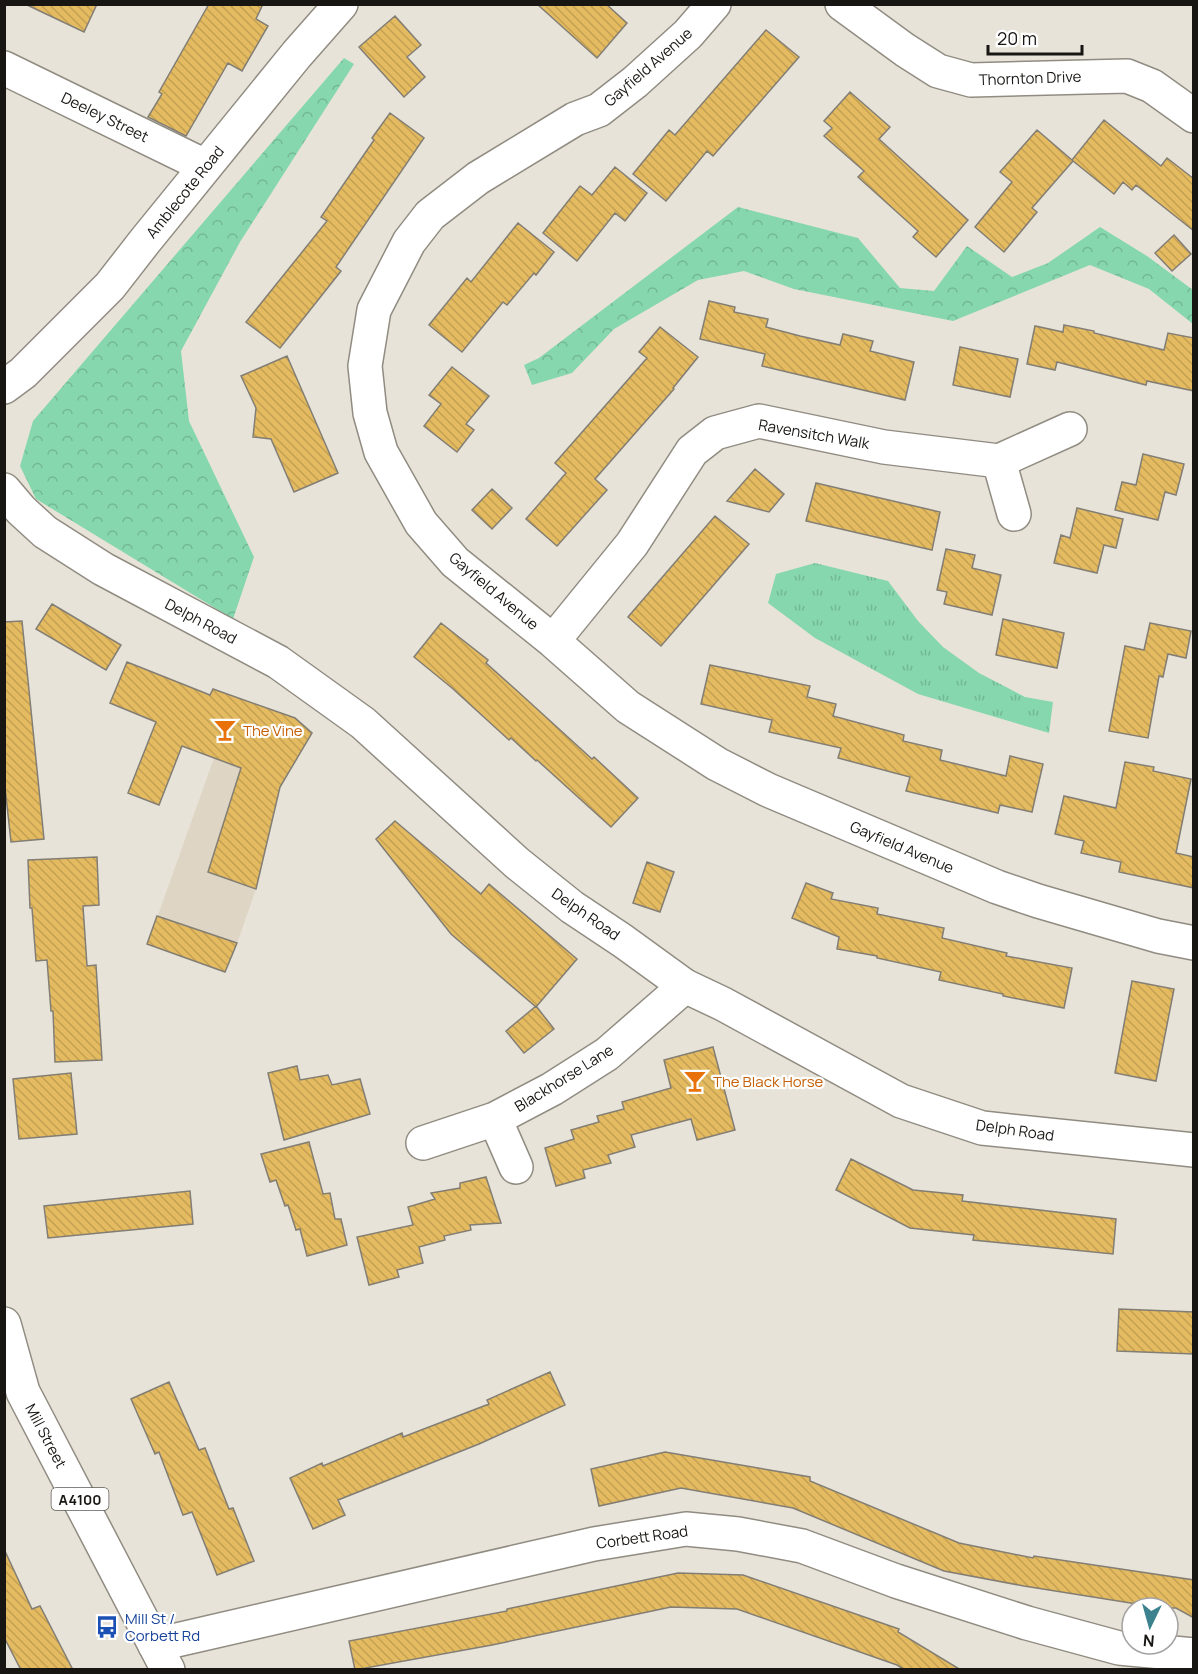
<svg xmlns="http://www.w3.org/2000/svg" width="1198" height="1674" font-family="Manrope,sans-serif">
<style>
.built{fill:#ded5c4}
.grass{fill:url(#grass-tufts)}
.park{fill:url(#park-crowns)}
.building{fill:url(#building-back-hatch);stroke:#827e74;stroke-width:1.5}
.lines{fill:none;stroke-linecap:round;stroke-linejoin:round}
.minor-casing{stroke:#918c82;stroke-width:36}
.major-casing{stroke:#918c82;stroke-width:36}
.minor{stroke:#fff;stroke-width:33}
.major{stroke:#fff;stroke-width:33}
.labels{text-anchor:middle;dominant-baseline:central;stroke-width:4.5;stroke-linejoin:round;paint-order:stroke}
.shield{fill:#fff;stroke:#5d5c5a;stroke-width:1.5}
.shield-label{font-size:14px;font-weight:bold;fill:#181613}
.street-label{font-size:15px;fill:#181613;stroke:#fff}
.food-label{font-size:15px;fill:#c56008;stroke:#fff;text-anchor:start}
.transit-label{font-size:15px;fill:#164399;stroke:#fff;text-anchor:start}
</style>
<defs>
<pattern id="grass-tufts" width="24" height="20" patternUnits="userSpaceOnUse" patternTransform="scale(1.5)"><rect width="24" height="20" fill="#86d7ae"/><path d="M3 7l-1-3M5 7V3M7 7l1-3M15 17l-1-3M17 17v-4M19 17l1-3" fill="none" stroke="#73b895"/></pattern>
<pattern id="park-crowns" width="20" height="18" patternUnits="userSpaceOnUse" patternTransform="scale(1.5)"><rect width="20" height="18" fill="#86d7ae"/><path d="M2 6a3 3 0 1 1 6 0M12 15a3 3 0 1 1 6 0" fill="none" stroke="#73b895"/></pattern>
<pattern id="building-back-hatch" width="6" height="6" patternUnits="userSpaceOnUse" patternTransform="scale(1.5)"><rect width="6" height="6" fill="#e5bb61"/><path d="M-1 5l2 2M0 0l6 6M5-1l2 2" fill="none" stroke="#c4a053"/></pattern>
</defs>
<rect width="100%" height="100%" fill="#e8e3d8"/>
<path class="built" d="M294,717L312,733L280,787L256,889L232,958L152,932L214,758L276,768Z"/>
<path class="grass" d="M815,563L888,581L918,621L943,647L979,673L1025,697L1053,702L1049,733L918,694L815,638L768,603L776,574Z"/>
<path class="park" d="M344,58L354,64L240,242L181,351L189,421L254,557L233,619L36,499L20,466L33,421Z
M738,207L858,238L900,288L934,291L967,246L1012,277L1048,263L1100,227L1147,256L1193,290V324L1149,289L1090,265L953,321L794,289L744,271L698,280L614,329L572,373L532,385L524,365L539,358Z"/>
<path class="building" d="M25,4H97L84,32Z
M209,4H263L256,19L268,26L242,71L228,63L186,136L148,117L162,94L159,92Z
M537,4H606L627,23L597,58Z
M395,16L421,45L407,57L425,77L404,97L359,47Z
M766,30L799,57L713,156L707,151L666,201L633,174L669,130L675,135Z
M850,92L890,127L879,139L968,220L936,257L913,237L918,231L858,177L864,171L824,136L832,128L824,121Z
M390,113L424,138L336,267L341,271L280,348L246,322L327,221L321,217L374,140L372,138Z
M1104,120L1161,166L1167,158L1194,179V231L1136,185L1132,190L1123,182L1114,194L1073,161L1032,208L1037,212L1004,252L975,227L1012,182L1000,172L1037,130L1072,160Z
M615,167L647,193L625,221L615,213L577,261L543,233L580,186L592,195Z
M518,223L554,252L536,275L534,273L507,305L503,302L462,352L429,325L467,278L471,282Z
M1174,235L1191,254L1172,271L1155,253Z
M709,301L735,307L734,312L768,319L766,327L800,336L840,345L843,334L873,341L870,351L914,362L905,400L762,366L765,354L700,339Z
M1064,325L1094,331V333L1164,350L1168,333L1194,338V391L1147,381L1146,385L1057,362L1055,370L1027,364L1035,326L1063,332Z
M660,327L698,357L673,388L674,389L595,479L607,490L557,546L526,519L566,473L555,463L647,358L639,352Z
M960,347L1018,359L1010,397L953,385Z
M287,356L338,473L294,492L271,439L253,437L256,408L241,376Z
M452,367L489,396L466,424L474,430L457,452L424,426L441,404L429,395Z
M1143,454L1184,464L1176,495L1165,492L1158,520L1115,510L1122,482L1136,485Z
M755,469L784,494L769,512L727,501Z
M816,483L940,512L932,550L806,521Z
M492,489L512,508L492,529L472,510Z
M1077,508L1123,519L1116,548L1104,545L1097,573L1054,563L1061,535L1070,538Z
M715,516L749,544L661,646L628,617Z
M946,549L975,555L972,568L1001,575L992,615L944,604L947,592L937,590Z
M52,604L121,645L106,670L36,629Z
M1003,619L1064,633L1057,668L996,655Z
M22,621L44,839L11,842L4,778V622Z
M441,623L488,660L486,663L514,688L592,759L594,757L638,798L611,827L537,760L536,761L511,738L509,740L452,688L414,657Z
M1150,623L1191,631L1186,658L1168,654L1163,677L1159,676L1148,738L1109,731L1125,646L1144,650Z
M127,662L210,695L213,689L295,718L312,733L280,787L256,889L208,872L241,768L182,746L159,805L128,793L156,722L110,703Z
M710,665L810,686L807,697L836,704L833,716L904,735L903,741L942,750L940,760L1006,776L1010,756L1043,764L1032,812L1000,805L998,813L906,791L910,777L838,758L841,748L769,732L772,720L701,704Z
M1125,762L1154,767L1153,771L1191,779L1176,853L1194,857V888L1119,872L1121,862L1081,853L1084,841L1055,834L1064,796L1116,808Z
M395,821L481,894L489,884L577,959L536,1007L451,934L376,839Z
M97,857L99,905L83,906L87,966L96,965L102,1060L55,1062L53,1011H51L47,960L36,961L32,908H30L28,860Z
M647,862L674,872L660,912L633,903Z
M806,883L833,893L831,899L878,908L877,914L944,928L942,938L1007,953L1006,956L1072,968L1064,1008L1003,996V994L939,980L941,972L877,958V956L837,949L839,937L792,918Z
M157,916L237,943L225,972L147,944Z
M1132,981L1174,989L1156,1081L1115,1073Z
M536,1006L554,1029L524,1053L506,1031Z
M713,1047L735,1130L697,1140L691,1119L631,1135L635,1147L608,1155L611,1163L583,1170L585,1178L556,1186L545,1148L574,1139L571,1130L599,1122L597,1116L624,1109L622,1102L671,1088L664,1060Z
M297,1066L300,1080L328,1075L332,1085L360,1079L370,1114L284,1140L268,1073Z
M71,1073L77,1134L19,1139L13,1079Z
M309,1142L323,1194L330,1193L335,1219H341L347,1245L307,1256L300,1229L296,1230L288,1205L285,1206L276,1180L270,1182L261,1154Z
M851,1159L913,1190L963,1195L962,1201L1116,1219L1113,1254L973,1240L974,1235L910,1228L836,1190Z
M486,1177L501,1223L470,1225L471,1230L444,1236L445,1240L419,1247L423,1263L397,1270L399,1277L369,1285L357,1237L413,1225L408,1207L435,1199L431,1193L460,1188V1183Z
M190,1191L193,1224L48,1238L44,1206Z
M1119,1309L1194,1312V1354L1117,1351Z
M550,1372L565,1405L479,1444L338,1500L345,1515L313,1529L290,1478L322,1463L323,1466L402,1433L403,1437L489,1404L487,1400Z
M169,1382L199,1450L205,1448L229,1509L233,1508L254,1561L217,1575L192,1512L183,1515L159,1452L155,1454L131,1399Z
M665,1452L810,1477V1481L959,1543L1033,1558L1034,1556L1194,1580V1618L1176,1608H1162L1024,1586L944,1571L793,1508L681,1488L599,1506L591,1469Z
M4,1549L32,1609L40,1606L73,1670H21L4,1637Z
M678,1573L743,1575L899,1629L898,1632L961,1670H905L897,1665L737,1609L671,1607L492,1645L355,1670L349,1641L507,1611V1609Z"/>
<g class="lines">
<g class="minor-casing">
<path id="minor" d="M714,4L688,34L635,82L599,110L575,119L478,178L430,215L409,242L374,310L365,366L370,413L381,452L421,523L455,562L553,641L628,707L717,764L768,790L997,887L1038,901L1158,936L1194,943
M842,4L905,50L938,71L971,80L1127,76L1152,86L1194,116
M4,68L205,166
M4,387L23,373L110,286L145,241L297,54L341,4
M999,461L1014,514
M553,641L632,544L692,451L715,433L759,421L884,447L999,461L1070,429
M495,1119L516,1167
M423,1143L495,1119L552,1089L607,1054L685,986
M155,1645L594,1544L686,1529L738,1534L802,1546L896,1581L1027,1623L1119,1648L1194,1655"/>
</g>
<g class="major-casing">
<path id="major" d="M4,490L21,510L45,532L103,569L278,662L363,723L517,863L572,907L623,941L685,986L723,1004L901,1101L982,1128L1194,1150
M4,1324L23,1392L168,1670"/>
</g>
<use href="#minor" class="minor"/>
<use href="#major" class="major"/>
</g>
<defs>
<g id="bar-bare" transform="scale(1.8)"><path d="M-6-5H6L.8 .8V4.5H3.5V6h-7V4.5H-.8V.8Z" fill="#e8710a" stroke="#fff" stroke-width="2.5" paint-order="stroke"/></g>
<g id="bus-bare" transform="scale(1.8)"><path d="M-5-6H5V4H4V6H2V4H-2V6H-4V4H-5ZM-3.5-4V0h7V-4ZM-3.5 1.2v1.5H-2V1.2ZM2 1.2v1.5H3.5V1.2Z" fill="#1a4fb4" stroke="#fff" stroke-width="2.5" paint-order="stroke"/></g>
</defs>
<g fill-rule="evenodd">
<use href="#bar-bare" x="225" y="730"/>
<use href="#bar-bare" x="695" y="1081"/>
<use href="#bus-bare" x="107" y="1627"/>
</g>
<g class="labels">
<rect class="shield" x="51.5" y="1488" width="57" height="22" rx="4.5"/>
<g class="shield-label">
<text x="80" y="1499">A4100</text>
</g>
<g class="street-label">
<text transform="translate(648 67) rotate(-41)">Gayfield Avenue</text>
<text transform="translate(1030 78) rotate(-2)">Thornton Drive</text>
<text transform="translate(105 117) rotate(26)">Deeley Street</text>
<text transform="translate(185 192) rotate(-51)">Amblecote Road</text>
<text transform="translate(814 434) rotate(10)">Ravensitch Walk</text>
<text transform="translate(494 591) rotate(40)">Gayfield Avenue</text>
<text transform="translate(201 621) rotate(28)">Delph Road</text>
<text transform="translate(902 847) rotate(23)">Gayfield Avenue</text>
<text transform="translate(586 914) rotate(35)">Delph Road</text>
<text transform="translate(564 1078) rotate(-32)">Blackhorse Lane</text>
<text transform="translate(1015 1130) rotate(8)">Delph Road</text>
<text transform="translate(46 1436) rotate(62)">Mill Street</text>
<text transform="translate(642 1537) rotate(-8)">Corbett Road</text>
</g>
<g class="food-label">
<text x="243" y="730">The Vine</text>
<text x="713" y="1081">The Black Horse</text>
</g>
<g class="transit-label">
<text x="125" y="1618">Mill St /<tspan x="125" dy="17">Corbett Rd</tspan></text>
</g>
</g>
<rect width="1198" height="1674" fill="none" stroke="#181613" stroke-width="12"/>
<g transform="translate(1150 1626) rotate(185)"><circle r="28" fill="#ffffff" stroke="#a3a2a1" stroke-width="1.5"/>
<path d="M0-4.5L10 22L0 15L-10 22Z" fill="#3c828e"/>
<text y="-9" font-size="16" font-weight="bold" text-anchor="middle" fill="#181613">N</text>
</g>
<path d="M988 45v9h94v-9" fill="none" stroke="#181613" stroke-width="3"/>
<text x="997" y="45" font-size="18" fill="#181613" stroke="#ffffff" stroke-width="4.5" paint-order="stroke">20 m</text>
</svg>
